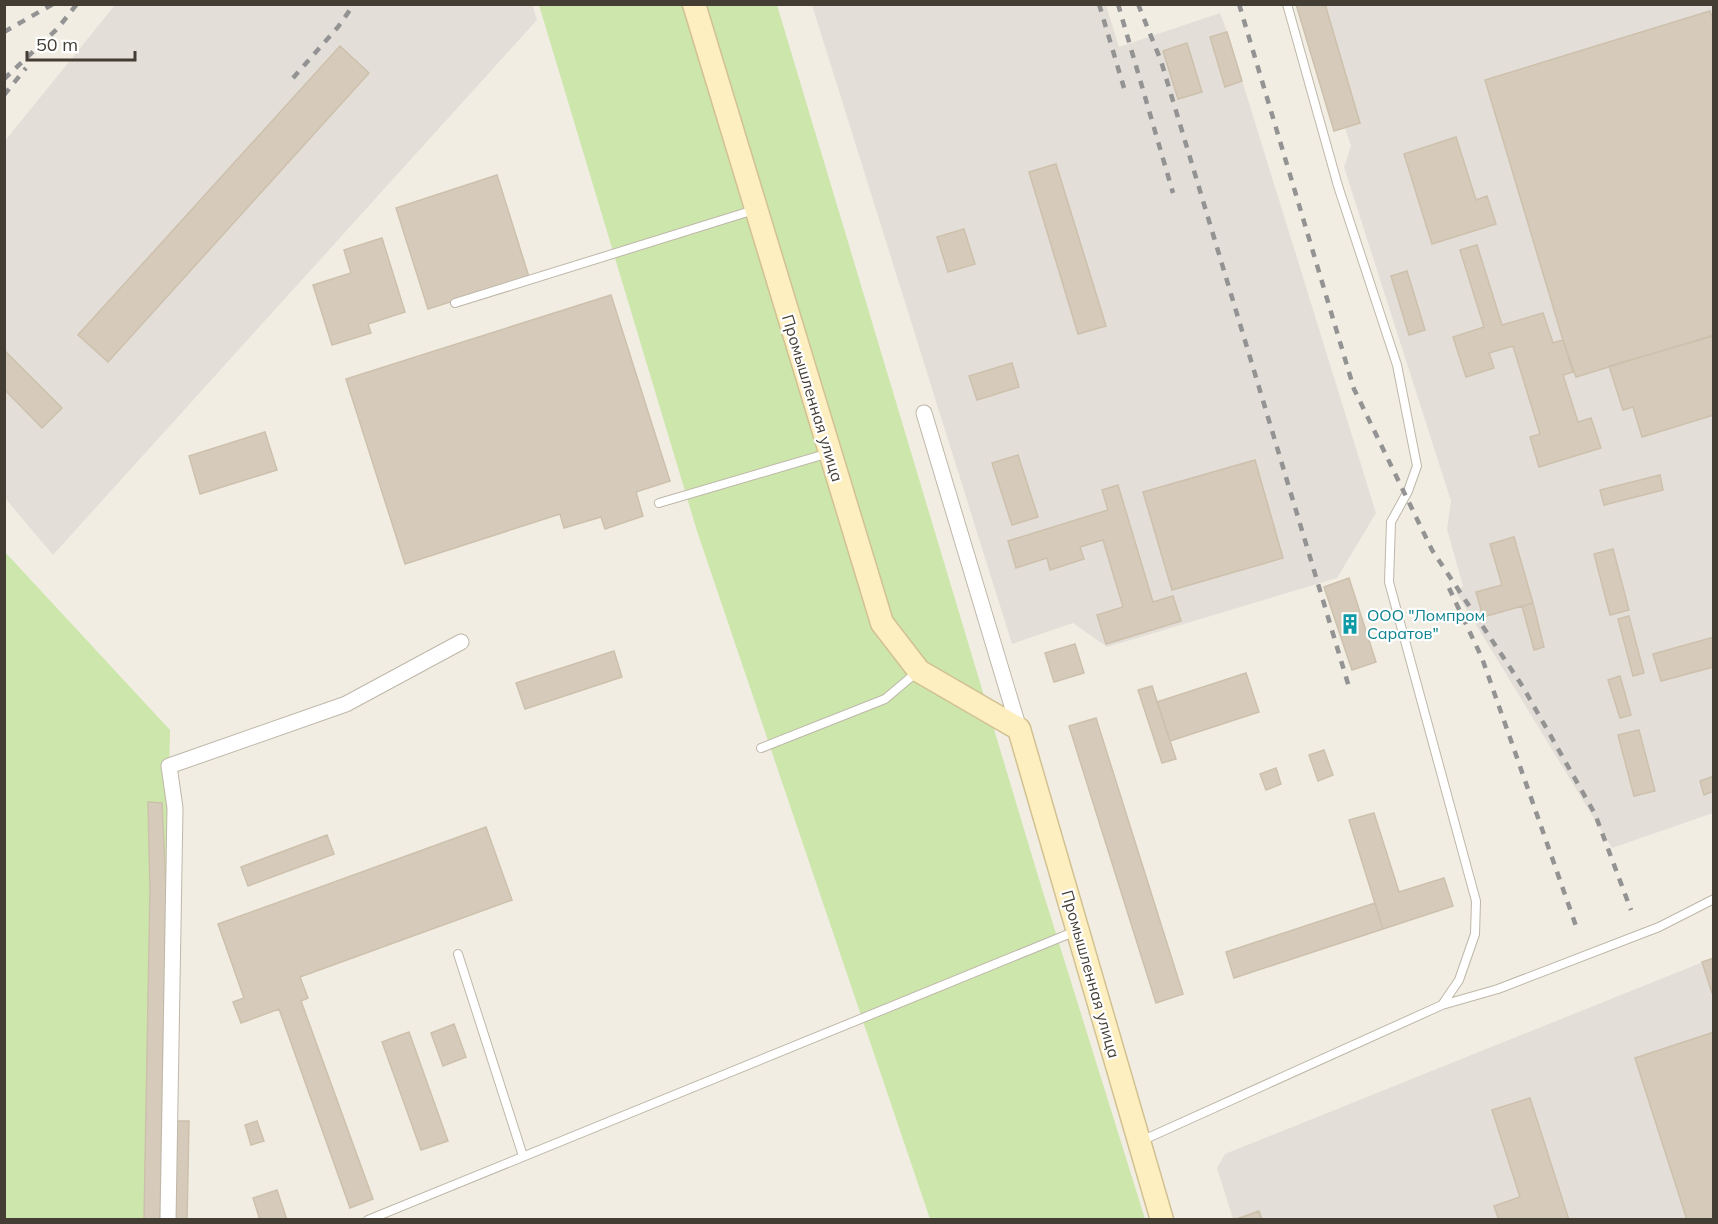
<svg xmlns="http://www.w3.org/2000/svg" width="1718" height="1224" font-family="Mulish,sans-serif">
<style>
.industrial{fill:#e3ded8}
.green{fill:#cce6ab}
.building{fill:#d6cbbb;stroke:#cdc0ac;stroke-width:1.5}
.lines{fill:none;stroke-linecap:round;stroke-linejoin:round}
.lane-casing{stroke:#bfb7a9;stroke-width:10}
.street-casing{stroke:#bfb7a9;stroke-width:17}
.secondary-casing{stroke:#d2c192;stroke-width:25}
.lane{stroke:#fff;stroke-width:8}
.street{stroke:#fff;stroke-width:15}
.secondary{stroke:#feefc0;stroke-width:22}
.rail{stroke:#939393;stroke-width:4.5;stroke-dasharray:8 8;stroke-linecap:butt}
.labels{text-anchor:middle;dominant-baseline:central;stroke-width:4.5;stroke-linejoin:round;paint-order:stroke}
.street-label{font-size:16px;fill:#433d33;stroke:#fff}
.culture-label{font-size:16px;fill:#0d838f;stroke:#fff;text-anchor:start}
</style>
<rect width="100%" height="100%" fill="#f1ede3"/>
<path class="industrial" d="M532,4L537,20L53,555L5,498L4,142L115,5Z
M812,5H1106L1119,47L1220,13L1227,32L1376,513L1337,578L1107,647L1073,623L1012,644Z
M1296,5H1713V813L1612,848L1456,592L1463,586L1447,529L1451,501L1344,167L1351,146L1345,128L1334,131Z
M1713,958V1219H1233L1217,1168L1225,1154Z"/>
<path class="green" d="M539,5H777L1038,876L1145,1219H930L697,531Z
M4,551L170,730L161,1219H5Z"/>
<path class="building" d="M1296,4H1325L1360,123L1334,131Z
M1710,11L1714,22V335L1576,377L1563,340L1485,80Z
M1227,32L1242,81L1225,87L1210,37Z
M1187,43L1202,92L1178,99L1163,51Z
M340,46L369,73L108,362L78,335Z
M1456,137L1476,200L1487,196L1496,224L1432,244L1404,154Z
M1056,164L1106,326L1078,334L1029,172Z
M497,175L529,277L428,309L396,208Z
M964,229L975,264L948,272L937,237Z
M382,238L405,312L368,324L371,333L332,345L313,285L351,273L344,250Z
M1477,245L1502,325L1543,313L1553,343L1563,340L1573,372L1563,375L1578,422L1591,418L1601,448L1539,467L1530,437L1540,434L1513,346L1489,353L1494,368L1466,377L1453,337L1484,327L1460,250Z
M1407,271L1425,330L1409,335L1391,276Z
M611,295L670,481L636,492L643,516L605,529L601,517L564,528L560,514L405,564L346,379Z
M1714,336V415L1642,437L1633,407L1623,410L1609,366Z
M4,350L62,408L42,428L4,389Z
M1012,363L1019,387L977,400L969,376Z
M265,432L277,470L200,494L189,456Z
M1018,455L1038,517L1012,525L992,463Z
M1255,460L1283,558L1172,590L1143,492Z
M1660,475L1663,490L1604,505L1600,490Z
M1118,485L1153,602L1173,596L1181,621L1106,644L1097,615L1123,607L1103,540L1080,547L1084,559L1050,570L1047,558L1016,568L1008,541L1108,510L1102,490Z
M1514,537L1533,603L1483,617L1476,592L1502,585L1490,544Z
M1613,549L1629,610L1610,615L1594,554Z
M1349,578L1376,662L1352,670L1324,587Z
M1533,603L1544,647L1534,650L1522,606Z
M1629,616L1644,673L1633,676L1618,619Z
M1714,637V667L1661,681L1653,654Z
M1075,644L1084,673L1054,682L1045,653Z
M614,651L622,677L525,709L516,683Z
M1246,673L1259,712L1170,741L1157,702Z
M1620,676L1631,715L1620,718L1608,680Z
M1152,686L1176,759L1162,763L1138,690Z
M1096,718L1183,994L1156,1003L1069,726Z
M1639,730L1655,791L1634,796L1618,735Z
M1324,750L1333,775L1318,781L1309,755Z
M1276,768L1281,784L1266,790L1260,774Z
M1714,776V791L1704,795L1700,781Z
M148,802L162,803L166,890L160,1220H144L150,890Z
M1374,813L1399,892L1444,878L1453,906L1383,929L1349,820Z
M486,827L512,900L300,977L308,998L301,1001L373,1199L350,1208L279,1009L241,1023L233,1002L244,998L218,924Z
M327,835L334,854L248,886L241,867Z
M1375,903L1383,929L1234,978L1226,952Z
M1714,958V993H1712L1702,962Z
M454,1024L466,1057L443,1066L431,1033Z
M409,1032L448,1141L421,1150L382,1042Z
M1714,1032V1220H1687L1635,1058Z
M1530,1098L1569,1220H1499L1494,1206L1520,1197L1492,1110Z
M175,1121H189L187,1220H173Z
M257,1121L264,1141L251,1145L245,1125Z
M277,1190L287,1220H260L253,1198Z
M1259,1211L1262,1220H1234Z"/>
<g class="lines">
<g class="lane-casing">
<path id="lane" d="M1287,4L1338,186L1397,365L1417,466L1408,491L1391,522L1389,582L1476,901L1475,934L1459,980L1442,1005
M455,303L754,210
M659,503L829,453
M761,748L885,699L917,672
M458,954L523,1156
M1141,1141L1442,1005L1498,989L1659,927L1714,899
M368,1220L1076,931"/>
</g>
<g class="street-casing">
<path id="street" d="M924,413L1019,729
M168,1220L175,808L169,766L346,704L461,642"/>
</g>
<g class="secondary-casing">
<path id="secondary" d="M694,4L882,623L919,671L1019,729L1162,1220"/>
</g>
<use href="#lane" class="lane"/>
<use href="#street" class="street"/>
<use href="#secondary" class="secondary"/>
<path class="rail" d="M1099,4L1124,88
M1118,4L1173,193
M1138,4L1161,61L1349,687
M1239,4L1354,389L1432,550L1523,687L1595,814L1631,910
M4,32L53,4
M293,78L338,27L354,4
M4,79L58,28L77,4
M4,95L26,68
M1449,588L1482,658L1576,926"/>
</g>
<defs>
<g id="building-bare" transform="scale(1.62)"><path d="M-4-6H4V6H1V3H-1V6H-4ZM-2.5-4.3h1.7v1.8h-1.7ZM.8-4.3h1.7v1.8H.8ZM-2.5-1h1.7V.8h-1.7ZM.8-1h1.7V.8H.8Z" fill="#0f9aa8" stroke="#fff" stroke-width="2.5" paint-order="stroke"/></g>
</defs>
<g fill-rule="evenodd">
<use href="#building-bare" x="1350" y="624"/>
</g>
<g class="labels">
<g class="street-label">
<text transform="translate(813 398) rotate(73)">Промышленная улица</text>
<text transform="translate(1091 974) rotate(74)">Промышленная улица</text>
</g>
<g class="culture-label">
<text x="1367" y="615">ООО "Ломпром<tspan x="1367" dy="18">Саратов"</tspan></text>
</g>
</g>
<rect width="1718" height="1224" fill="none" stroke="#433d33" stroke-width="12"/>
<path d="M27 51v9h108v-9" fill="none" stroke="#433d33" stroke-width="3"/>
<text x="36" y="51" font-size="18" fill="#433d33" stroke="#ffffff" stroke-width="4.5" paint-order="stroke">50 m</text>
</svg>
